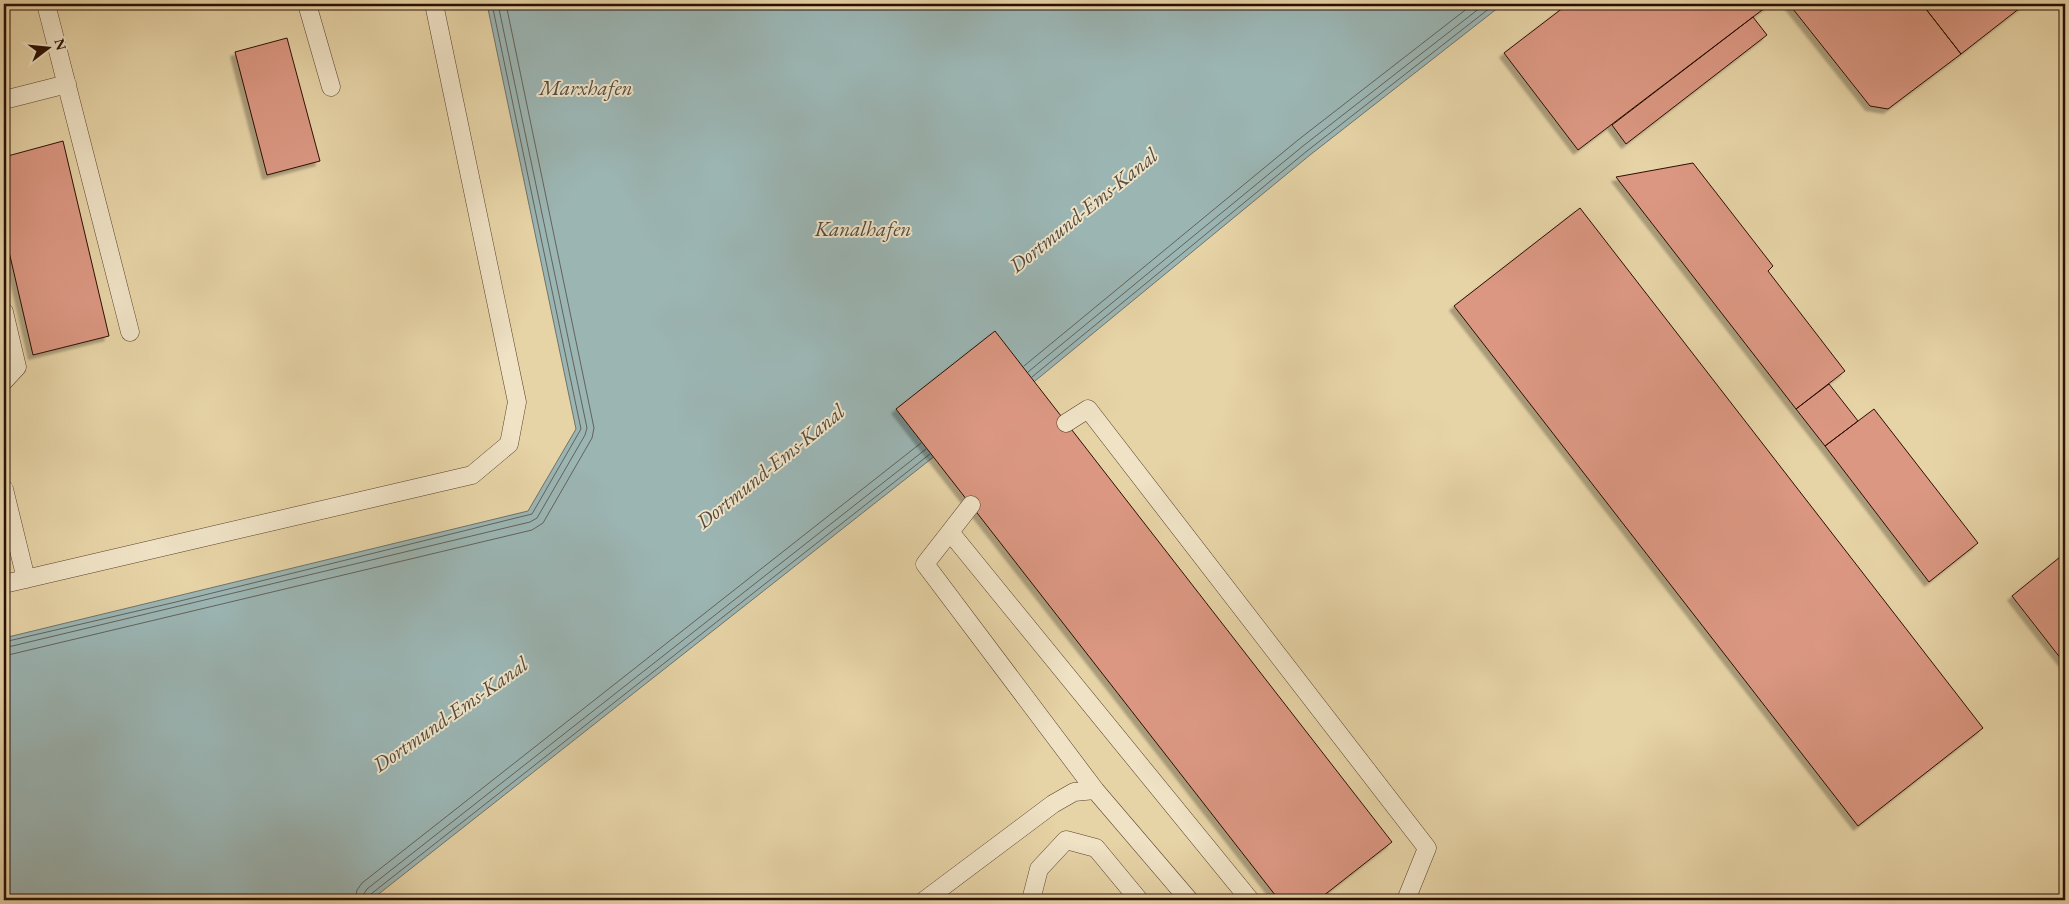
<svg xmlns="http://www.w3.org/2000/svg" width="2069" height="904" font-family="'EB Garamond',serif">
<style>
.water{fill:#9bb5b3;stroke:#6e736c}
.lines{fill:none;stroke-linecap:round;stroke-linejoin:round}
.shore{stroke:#63625a;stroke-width:1}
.building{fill:#db9782;stroke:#2b0f02;filter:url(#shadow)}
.lane-casing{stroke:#5a402b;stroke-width:19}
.lane{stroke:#efe2c5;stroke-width:18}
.labels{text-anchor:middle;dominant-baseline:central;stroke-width:4;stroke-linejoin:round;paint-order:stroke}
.water-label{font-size:21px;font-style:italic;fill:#524940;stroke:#efe2c5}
</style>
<defs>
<filter id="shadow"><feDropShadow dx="-4.5" dy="4.5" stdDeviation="1" flood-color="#0004"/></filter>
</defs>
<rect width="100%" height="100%" fill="#e6d3a6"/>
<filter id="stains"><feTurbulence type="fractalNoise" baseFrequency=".004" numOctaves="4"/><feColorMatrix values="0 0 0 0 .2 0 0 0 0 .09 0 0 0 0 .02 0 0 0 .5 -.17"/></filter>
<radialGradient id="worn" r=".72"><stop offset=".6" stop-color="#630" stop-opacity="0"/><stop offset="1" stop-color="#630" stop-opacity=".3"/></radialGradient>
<path class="water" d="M487,4H1503L1310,155L1035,381L931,459L371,900H4V638L528,511L576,429Z"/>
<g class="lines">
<path class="shore" d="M1024,366L1298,140L1473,4
M1028,372L1303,146L1485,4
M1032,377L1307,151L1495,4
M4,642L176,602L532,514L581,429L492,4
M4,648L530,522L537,518L585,435L587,428L498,4
M4,656L532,530L543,523L592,438L594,428L506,4
M355,900L357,890L362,883L921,443
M362,900L363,895L367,889L926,449
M368,900L371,894L930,454"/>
</g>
<path class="building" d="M1568,4H1770L1578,150L1504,53Z
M1789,4H1922L1961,54L1888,109L1870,106Z
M1922,4H2025L1961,54Z
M1753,17L1767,35L1626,144L1612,125Z
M287,38L320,161L267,175L235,52Z
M63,141L109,336L33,355L4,230V157Z
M1693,163L1773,266L1768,271L1845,371L1796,409L1616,177Z
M1580,208L1983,728L1858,826L1454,306Z
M995,331L1392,842L1318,900H1279L896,409Z
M1829,384L1858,421L1825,446L1796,409Z
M1874,409L1978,543L1929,582L1825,446Z
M2065,553V664L2012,596Z"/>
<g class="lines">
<g class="lane-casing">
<path id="lane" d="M46,4L130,332
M307,4L331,87
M4,100L67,84
M4,312L17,367L4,381
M1066,423L1088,409L1427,848L1406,900
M4,489L26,579
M971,505L950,532L1250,900
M950,532L925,564L1095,790
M4,584L472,475L509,444L517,402L434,4
M925,900L1053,804L1074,792L1095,790L1189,900
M1031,900L1039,869L1066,840L1096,848L1139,900"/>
</g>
<use href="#lane" class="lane"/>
</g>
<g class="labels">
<g class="water-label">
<text x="586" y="87">Marxhafen</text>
<text transform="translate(1083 210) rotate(-39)">Dortmund-Ems-Kanal</text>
<text x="863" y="228">Kanalhafen</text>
<text transform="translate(770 466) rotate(-39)">Dortmund-Ems-Kanal</text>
<text transform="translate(450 714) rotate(-35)">Dortmund-Ems-Kanal</text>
</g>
</g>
<rect width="2069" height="904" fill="none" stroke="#e6d3a6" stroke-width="20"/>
<rect x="5" y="5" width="2059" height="894" fill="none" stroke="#2b0f02" stroke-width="2.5"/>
<rect x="10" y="10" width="2049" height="884" fill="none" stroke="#2b0f02"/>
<g transform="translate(48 48) rotate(74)" stroke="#efe2c5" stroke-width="4" paint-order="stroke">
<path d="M0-4L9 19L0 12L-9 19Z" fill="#2b0f02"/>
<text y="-8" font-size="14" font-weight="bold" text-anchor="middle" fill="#2b0f02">N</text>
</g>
<rect width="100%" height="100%" filter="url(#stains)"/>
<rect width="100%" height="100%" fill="url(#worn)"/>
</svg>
